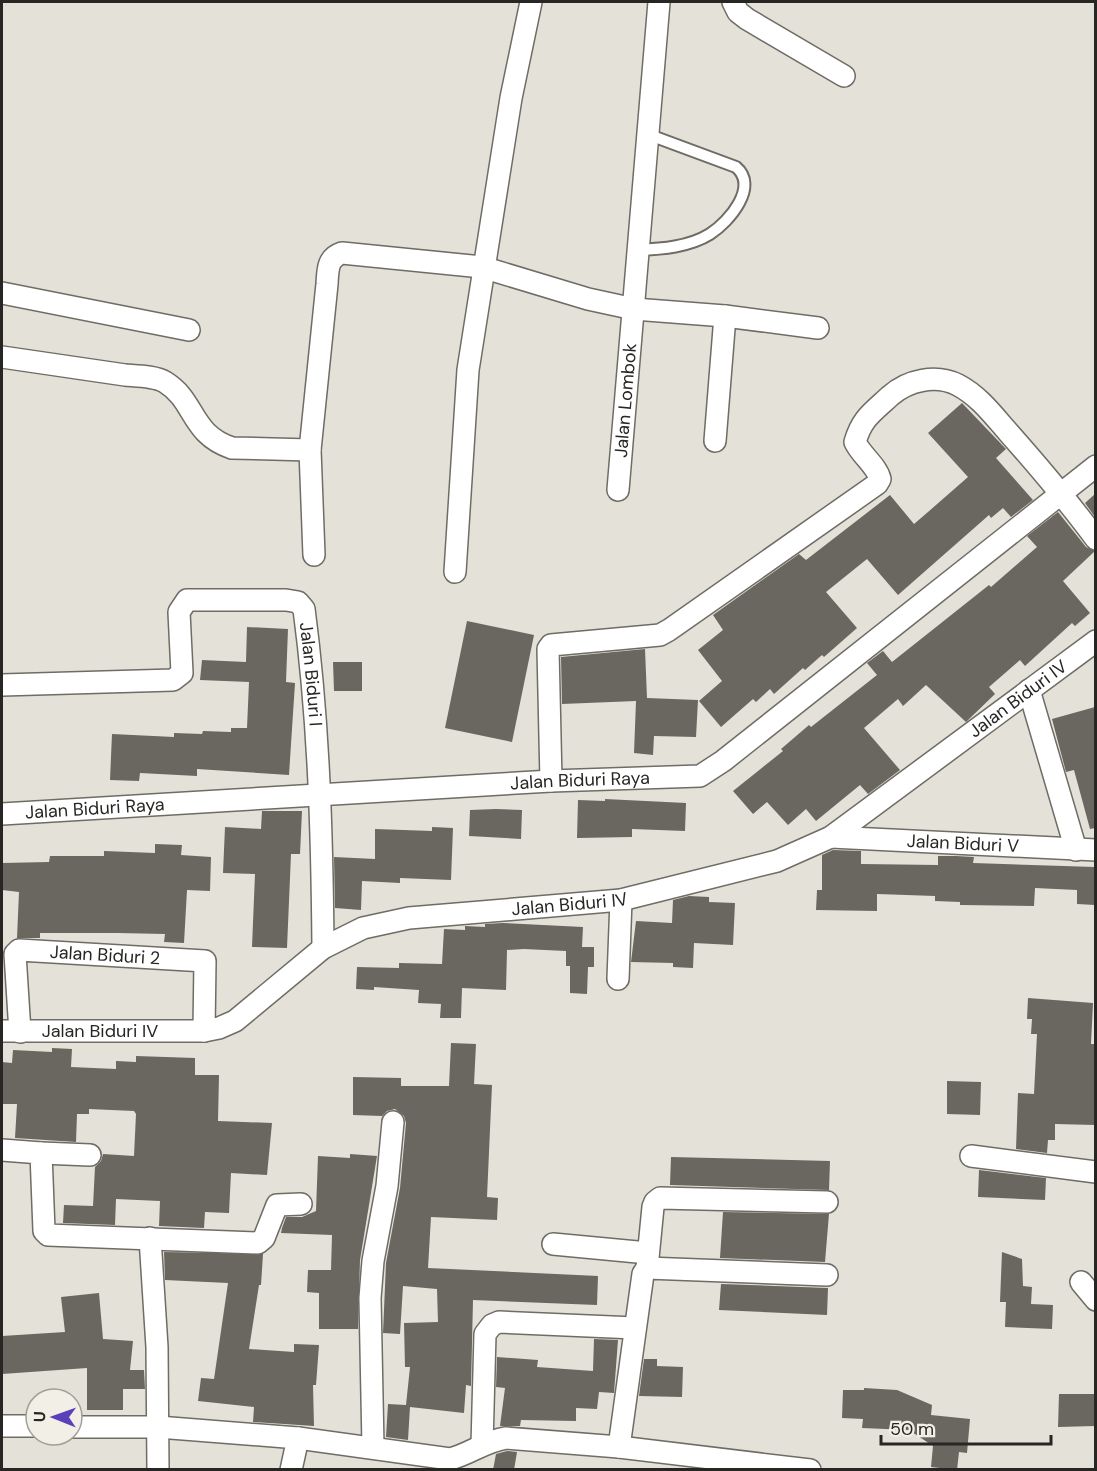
<svg xmlns="http://www.w3.org/2000/svg" width="1097" height="1471" font-family="'DM Sans',sans-serif">
<style>
.building{fill:#69675f}
.lines{fill:none;stroke-linecap:round;stroke-linejoin:round}
.lane-casing{stroke:#6e6c64;stroke-width:14}
.street-casing{stroke:#6e6c64;stroke-width:24}
.lane{stroke:#fff;stroke-width:10}
.street{stroke:#fff;stroke-width:21}
.labels{text-anchor:middle;dominant-baseline:central;stroke-width:6;stroke-linejoin:round;paint-order:stroke}
.street-label{font-size:18px;fill:#272623;stroke:#f1efe6}
</style>
<rect width="100%" height="100%" fill="#e4e1d9"/>
<path class="building" d="M962,403L1006,449L996,458L1033,500L1011,517L1003,508L991,518L989,515L898,595L867,559L826,592L857,628L824,657L822,655L805,670L803,668L774,694L770,689L756,702L753,699L721,727L699,701L722,681L698,650L723,630L713,615L799,554L806,560L890,495L914,524L928,512L968,477L928,433Z
M1095,494V517L1085,503Z
M1058,512L1086,547L1095,551L1063,581L1090,613L1075,626L1072,623L1025,666L1020,660L989,687L995,694L966,722L926,685L903,706L898,699L864,728L900,770L868,794L860,785L816,821L806,809L788,825L767,802L753,814L733,791L783,751L781,749L809,725L811,727L877,675L867,663L883,651L892,662L989,585L991,587L1037,547L1027,536Z
M467,621L534,635L512,742L445,728Z
M247,627L288,629L286,682L295,683L289,775L197,769V776L140,773L139,781L110,780L112,734L174,737V733L202,734L203,731L231,732V728H247L249,682L200,680L202,660L246,662Z
M645,649L647,698L698,700L696,737L654,736L653,755L634,753L636,701L562,704L561,657Z
M333,662H362V691H334Z
M1095,707V828L1090,829L1074,770L1066,772L1052,719Z
M605,799L686,803L685,831L632,829V837L577,838L578,800L605,801Z
M496,809L522,810L521,839L469,836L470,810Z
M262,811H302L300,854H291L287,948L252,947L255,874L223,873L225,827L261,829Z
M432,827L453,828L451,880L400,878V883L362,881L361,910L335,908L334,857L375,859V829L432,831Z
M155,844L182,845L181,855L211,857L210,891L187,890L184,943L164,942L165,934L118,933H40V938H17L19,892L2,890V863L49,862L50,856H104V851L155,853Z
M833,850L861,851V864L938,865V856H956L974,857L973,863L1095,867V905L1077,904V890L1035,888L1034,906L960,905V902L935,901V896L877,894V911L816,910L817,890H822V855Z
M689,896L709,897V902L735,903L733,945L694,943L693,968L673,967V963L631,962L636,921L672,923L673,900Z
M503,923L583,927L582,947H594V967H588L587,994L570,993V966H566V951L524,949L507,950L506,990L462,988L461,1018H440L441,1004L418,1003L419,990L374,987V990L356,989L357,967L399,968V963L442,964L444,929L465,930V926L485,927V924Z
M1028,998L1093,1003L1091,1044H1095V1125L1055,1124V1140H1048L1047,1153L1016,1149L1018,1093L1034,1094L1037,1034H1031L1032,1019H1027Z
M451,1043L476,1044L474,1084L492,1085L487,1197L498,1198L497,1220L431,1217L428,1268L598,1276L597,1305L473,1300L471,1386L466,1385L464,1413L410,1407L408,1440L386,1437L388,1404L406,1405L410,1367H405L404,1323L438,1322L437,1289L403,1286L400,1334L383,1333L386,1263L400,1188L406,1123L404,1116L395,1109L387,1111L382,1116L353,1115V1077L401,1078V1086H449Z
M52,1048L72,1049L71,1067L116,1069V1061L136,1062V1056L195,1058V1075H219L218,1121L272,1123L267,1175L231,1173L229,1213L205,1212L204,1228L159,1226L160,1201L116,1199L115,1225L63,1223L64,1205L93,1206L95,1167L101,1161L103,1154L134,1156L136,1114L134,1111L89,1109V1114H77L76,1142L15,1138L17,1104H2V1062L12,1063L13,1050L52,1052Z
M947,1081L981,1082L980,1115L947,1114Z
M350,1154L377,1156L360,1260L358,1329H319V1293L307,1292L308,1270H331L332,1235L281,1233L282,1228L286,1217H302L316,1211L318,1156L350,1158Z
M671,1157L830,1161L829,1190L670,1185Z
M979,1170L1046,1178L1045,1200L978,1197Z
M723,1212L829,1214L825,1262L720,1258Z
M164,1252L263,1254L261,1285H259L249,1349L294,1352V1344L319,1345L316,1385H313L314,1426L253,1422L254,1407L198,1401L201,1378L214,1379L228,1283L165,1280Z
M1002,1252L1022,1259L1023,1286L1032,1287L1031,1304L1053,1305L1052,1329L1005,1327L1006,1302H1000Z
M721,1284L828,1288L827,1315L719,1310Z
M99,1293L103,1339L133,1341L130,1370H144L145,1389H123V1410H87V1368L2,1374V1336L65,1332L61,1297Z
M594,1339L618,1340L614,1393L599,1392L597,1409L576,1408V1421L521,1420L520,1426H500L505,1388L496,1387L497,1357L538,1360L537,1367L593,1371Z
M644,1359H657V1366L683,1367L682,1397L639,1396Z
M864,1388L897,1390L932,1405L931,1415L970,1419L967,1453L959,1452L957,1470L931,1467L933,1446L909,1430L862,1428L863,1419L842,1418L843,1390H864Z
M1059,1394H1095V1426L1058,1427Z
M507,1451L517,1452L514,1470H493L496,1454Z"/>
<g class="lines">
<g class="lane-casing">
<path id="lane" d="M638,250C662,249 689,247 710,234C730,221 759,186 736,167L647,134"/>
</g>
<g class="street-casing">
<g id="street">
<path d="M733,2L738,12L747,19L844,76"/>
<path d="M2,293L189,330"/>
<path d="M2,357C43,363 84,369 125,375C137,376 155,376 165,382C196,401 190,434 232,448L310,450"/>
<path d="M715,441L725,316"/>
<path id="s1" d="M618,490L659,2"/>
<path d="M314,555L310,450L327,284C328,270 327,258 342,253L482,267L588,299L634,309L725,316L818,328"/>
<path d="M455,572L468,370L511,98L531,2"/>
<path id="s2" d="M2,685L173,680L182,673L179,612L187,600H286L298,602L304,609C319,722 322,834 323,948"/>
<path d="M1029,690L1076,850"/>
<path d="M551,781L548,649L551,645L660,635L669,630L877,484L880,479C877,466 861,455 855,442C862,418 872,413 890,396C908,380 936,374 958,385C979,396 993,415 1008,432C1039,467 1068,501 1096,539"/>
<path id="s3" d="M2,814L551,781L700,776L723,761L1096,466"/>
<path id="s4" d="M831,837L1096,850"/>
<path d="M618,979L621,900"/>
<path id="s5" d="M2,1031H204L219,1028L235,1021L323,948L363,928L409,918L621,900L777,861L831,837L1096,641"/>
<path id="s6" d="M20,1032L15,954L19,950L205,961L204,1031"/>
<path d="M2,1150L41,1153L44,1231L48,1235L258,1243L264,1238L277,1205L301,1204"/>
<path d="M41,1153L90,1155"/>
<path d="M971,1156L1096,1172"/>
<path d="M150,1238L157,1347L158,1470"/>
<path d="M553,1244L648,1253"/>
<path d="M647,1268L653,1207L655,1202L660,1198L827,1202"/>
<path d="M1081,1282L1096,1300"/>
<path d="M2,1426H36"/>
<path d="M72,1427H158L298,1438L450,1459C470,1454 485,1441 506,1438L619,1447L810,1470"/>
<path d="M482,1445L485,1334L492,1325L499,1322L635,1328"/>
<path d="M373,1447L370,1298L373,1261L387,1186L393,1122"/>
<path d="M619,1447L643,1274L647,1268L827,1275"/>
<path d="M291,1470L298,1438"/>
</g>
</g>
<use href="#lane" class="lane"/>
<use href="#street" class="street"/>
</g>
<g class="labels">
<g class="street-label">
<text stroke="none"><textPath href="#s1" startOffset="90">Jalan Lombok</textPath></text>
<text stroke="none"><textPath href="#s2" startOffset="444">Jalan Biduri I</textPath></text>
<text stroke="none"><textPath href="#s5" startOffset="1106">Jalan Biduri IV</textPath></text>
<text stroke="none"><textPath href="#s3" startOffset="579">Jalan Biduri Raya</textPath></text>
<text stroke="none"><textPath href="#s3" startOffset="93">Jalan Biduri Raya</textPath></text>
<text stroke="none"><textPath href="#s4" startOffset="132">Jalan Biduri V</textPath></text>
<text stroke="none"><textPath href="#s5" startOffset="602">Jalan Biduri IV</textPath></text>
<text stroke="none"><textPath href="#s6" startOffset="170">Jalan Biduri 2</textPath></text>
<text stroke="none"><textPath href="#s5" startOffset="98">Jalan Biduri IV</textPath></text>
</g>
</g>
<rect width="1097" height="1471" fill="none" stroke="#272623" stroke-width="6"/>
<g transform="translate(54 1417) rotate(271)"><circle r="28" fill="#f1efe6" stroke="#a09f98" stroke-width="1.5"/>
<path d="M0-4.5L10 22L0 15L-10 22Z" fill="#5a40b8"/>
<text y="-9" font-size="16" font-weight="bold" text-anchor="middle" fill="#272623">U</text>
</g>
<path d="M881 1435v9h170v-9" fill="none" stroke="#272623" stroke-width="3"/>
<text x="890" y="1435" font-size="18" fill="#272623" stroke="#f1efe6" stroke-width="4.5" paint-order="stroke">50 m</text>
</svg>
